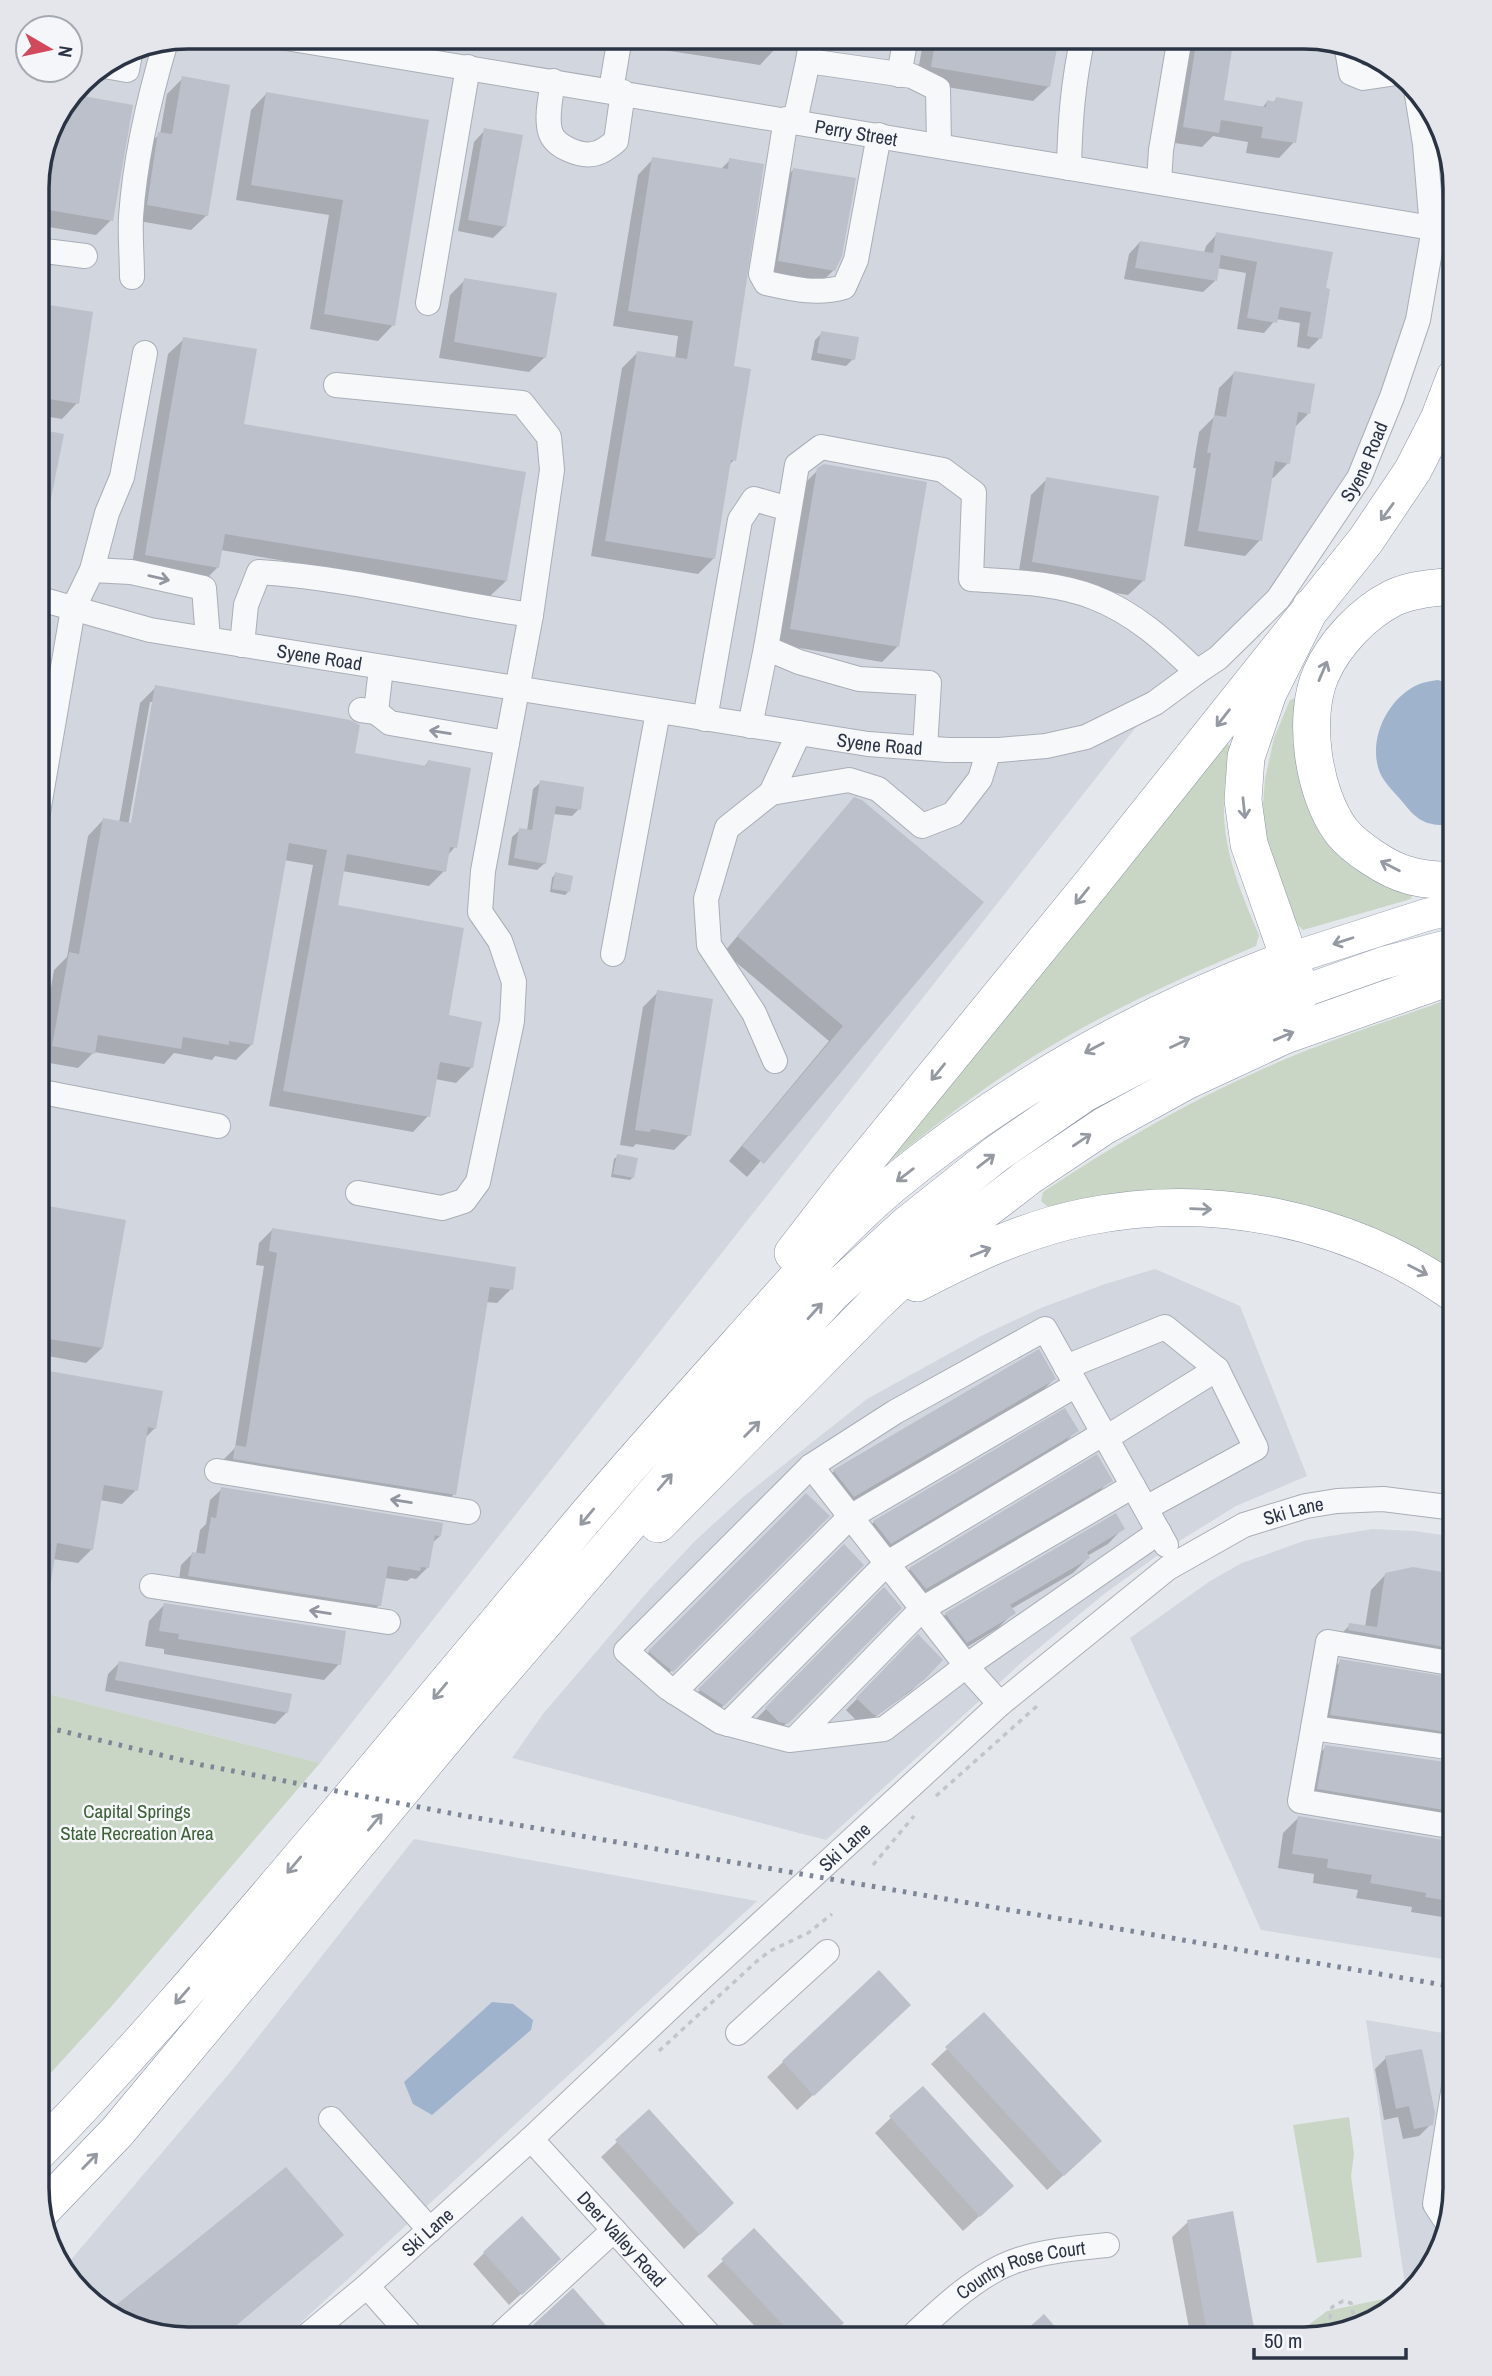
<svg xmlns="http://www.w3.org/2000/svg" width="1492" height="2376" font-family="'Archivo Narrow',sans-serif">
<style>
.built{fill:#d2d6de}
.green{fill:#c9d6c5}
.water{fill:#9fb4cc}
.shadow{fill:#0003;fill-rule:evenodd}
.building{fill:#bbc0ca}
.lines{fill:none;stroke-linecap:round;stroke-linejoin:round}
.minor-casing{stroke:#a9aeb7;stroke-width:26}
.major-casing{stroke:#a3abb8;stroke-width:33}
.highway-casing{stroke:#8b94a3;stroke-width:38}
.path{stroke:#c2c5cb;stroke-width:3.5;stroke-dasharray:5 5;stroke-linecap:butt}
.minor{stroke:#f7f8fa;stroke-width:24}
.major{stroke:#fff;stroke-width:32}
.highway{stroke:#fff;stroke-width:37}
.rail{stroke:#7d8696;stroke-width:5;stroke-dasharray:3.5 7;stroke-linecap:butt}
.oneway{stroke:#959aa2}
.oneway2{stroke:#9196a0}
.labels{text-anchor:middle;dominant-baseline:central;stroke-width:5;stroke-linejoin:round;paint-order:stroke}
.street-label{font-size:19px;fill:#2b3445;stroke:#f4f6f9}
.park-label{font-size:19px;fill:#3f6138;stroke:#f4f6f9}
.rim{fill:none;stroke:#2b3445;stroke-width:3.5}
</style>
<rect width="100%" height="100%" fill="#e4e7ec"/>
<path class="built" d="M188,37H1314L1388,63L1417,95L1431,205L1392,397L1309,554L1155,703L320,1763L37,1691V179L48,130L81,81L131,48Z
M1155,1269L1240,1306L1307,1476L1236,1506L1168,1548L1104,1594L1022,1662L826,1840L512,1758L543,1714L648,1591L695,1541L743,1497L867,1399L983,1335L1041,1308L1105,1284Z
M1372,1529L1415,1531L1455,1537V1961L1261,1930L1130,1638L1210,1581L1242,1563L1307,1540Z
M414,1839L757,1901L283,2339H179L104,2314L64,2268L233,2069Z
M1366,2020L1455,2035V2188L1435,2264L1406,2291Z"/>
<path class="green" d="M1301,696L1300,778L1413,893L1411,899L1303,930L1294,921L1268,857L1263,805L1265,779L1274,738L1290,700Z
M1222,738L1231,747C1214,825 1229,865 1259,935L1256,946C1168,983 1082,1023 1003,1076C963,1103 926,1133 888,1163L887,1161Z
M1455,997V1275L1405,1245L1048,1207L1041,1201L1043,1192C1114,1145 1187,1102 1265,1068C1327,1040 1392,1020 1455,997Z
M37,1691L320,1763L110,2008L37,2088Z
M1349,2117L1354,2154L1351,2176L1362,2257L1317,2263L1293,2125Z
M1402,2295L1371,2323L1304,2339H1290L1327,2311Z"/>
<path class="water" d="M1438,680L1455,686V825C1444,825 1433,826 1423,821C1414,817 1406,806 1400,799C1393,791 1384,782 1380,773C1367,741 1387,699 1417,685C1424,682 1431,681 1438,680Z
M492,2002L513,2004L533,2020L531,2030L432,2115L413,2104L404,2082Z"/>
<path class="shadow" d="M653,37H777L775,49L760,65L651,48Z
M924,37H1057L1049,86L1033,101L916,82Z
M1185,37H1232L1222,101L1262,108L1267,102L1273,103L1276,99L1294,142L1279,158L1246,153L1248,142L1213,136L1202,147L1168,142Z
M183,78L207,215L191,230L133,220L143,149L160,134L167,94Z
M266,94L427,121L393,325L378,341L310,329L329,215L236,200L251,110Z
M485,130L505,226L493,238L458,231L474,142Z
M653,159L720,170L730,160L734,460L729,465L714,558L698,574L591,556L622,368L637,353L675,359L678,336L613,326L638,175Z
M794,169L834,270L818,285L764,276L778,185Z
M37,179L111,220L96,235L37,225Z
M1217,234L1324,290L1320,338L1309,349L1297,347L1300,323L1276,319L1264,333L1237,329L1246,273L1217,268L1215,281L1203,292L1124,279L1129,254L1140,242L1204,253L1206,246Z
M465,280L545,357L529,372L439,358L450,295Z
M37,305L77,403L62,419L37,415Z
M822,333L853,359L846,366L811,360L815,340Z
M184,339L242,425L506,581L490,596L221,550L218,567L202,583L131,570L168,354Z
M1234,373L1308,414L1294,428L1288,463L1273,478H1270L1260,540L1245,556L1184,546L1196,468H1193L1199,432L1214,417L1219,388Z
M818,470L897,647L882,662L776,644L802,486Z
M1047,479L1144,580L1128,595L1018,577L1031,495Z
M156,687L353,755L423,768L428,762L455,847L447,856L444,871L429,886L342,871L336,907L446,1017L472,1067L456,1083L435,1079L428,1116L413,1132L269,1106L313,865L284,860L252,1044L236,1060L215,1056L212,1060L174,1053L164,1064L94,1052L78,1068L38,1061L54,970L67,957L88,836L103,820L119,823L140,703ZM150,702H154L131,832H127Z
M541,782L579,809L572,816L553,814L545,863L537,870L508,865L512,837L520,830L527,831L533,789Z
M854,799L981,903L747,1177L729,1161L829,1041L724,952Z
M555,874L568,892L565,895L550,892L552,878Z
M658,992L689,1135L674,1150L636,1144L633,1147L620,1145L643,1007Z
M618,1156L633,1177L630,1180L611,1177L614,1159Z
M37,1206L124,1221L102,1348L86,1363L37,1354Z
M273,1229L511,1289L497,1303L486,1302L454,1494L440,1508L222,1461L235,1448L264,1266L256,1265L259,1243Z
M1039,1352L1054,1379L1039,1394L838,1511L819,1486L834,1471Z
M37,1371L161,1392L155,1428L145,1438L136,1490L122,1504L100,1500L92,1549L78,1563L53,1559L46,1604L37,1613Z
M1065,1411L1076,1431L1061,1446L874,1558L859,1538L874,1522Z
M1110,1480L1095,1496L910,1604L895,1584L910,1569Z
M222,1489L440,1536L431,1544L428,1567L416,1579L411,1578L407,1581L384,1578L379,1605L368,1616L178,1587L181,1565L193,1553L196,1554L200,1530L206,1524L210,1500Z
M806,1495L827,1516L656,1686L634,1667Z
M1123,1528L1108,1544L1087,1556L1088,1558L1073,1573L1011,1609L1013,1613L998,1628L951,1657L931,1629L946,1614Z
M844,1546L862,1565L708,1721L684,1706Z
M1413,1569L1455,1576V1664L1335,1640L1350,1625L1365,1627L1371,1590L1386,1574Z
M884,1590L900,1608L771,1739L751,1724Z
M164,1605L339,1664L324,1680L164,1654V1649L145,1646L149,1621Z
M918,1637L941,1660L912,1690L862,1726L846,1710Z
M1341,1661L1455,1680V1919L1411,1912L1412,1907L1356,1898L1358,1890L1313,1883L1314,1874L1278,1868L1283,1833L1298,1818L1455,1843L1454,1837L1303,1804L1311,1762L1326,1747L1455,1765L1454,1757L1316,1730L1326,1676Z
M119,1663L287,1712L275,1724L105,1691L108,1674Z
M879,1972L893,2020L797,2110L767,2077Z
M947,2049L1085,2156L1047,2190L931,2064Z
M1386,2058L1431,2124L1419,2136L1403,2139L1398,2117L1384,2120L1375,2069Z
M922,2088L996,2201L963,2231L875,2133Z
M649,2112L716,2219L684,2249L601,2157Z
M286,2169L341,2235L220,2339H179L107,2315Z
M1232,2213L1254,2339H1191L1172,2237L1188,2222Z
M484,2253L547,2270L509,2305L473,2264Z
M723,2261L841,2323L825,2339H767L707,2276Z
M572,2291L615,2339H525L523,2337Z"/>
<path class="building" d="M936,37H1059L1050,87L931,67Z
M1197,37H1234L1224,100L1266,107L1267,100L1275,102L1276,97L1303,102L1296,143L1261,138L1263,127L1221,120L1219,133L1183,127Z
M182,76L230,85L208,216L147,205L158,132L172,134Z
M266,92L429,120L395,326L324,314L343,200L251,185Z
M72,94L133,105L113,221L37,208V179L48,130Z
M484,128L523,135L506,227L468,220Z
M652,157L728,169L729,158L764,164L734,366L751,369L736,461L731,460L715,559L605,541L637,351L687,359L693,321L628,311Z
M793,168L856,178L842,256L835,271L778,261Z
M1216,232L1333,252L1326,288L1330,289L1322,339L1307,336L1311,312L1280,307L1277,323L1247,318L1257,262L1221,255L1217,281L1135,268L1140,241L1213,253Z
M464,278L557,293L546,358L454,342Z
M37,303L93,312L79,404L37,397Z
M821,331L859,337L855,360L817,353Z
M183,337L257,349L244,424L526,472L507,581L225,534L219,568L145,555Z
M1234,371L1315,384L1310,414L1298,412L1290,464L1275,461L1262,541L1198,531L1211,453H1207L1214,415L1226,417Z
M37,429L64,434L45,528L37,527Z
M824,464L927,482L899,647L790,629L817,468Z
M1046,477L1159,496L1145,581L1032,562Z
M155,685L350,720L360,725L355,753L426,766L428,760L471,768L457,848L450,847L446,872L347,854L338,905L464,928L449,1015L482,1022L473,1068L440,1062L430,1117L283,1091L327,850L289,843L253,1045L229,1041V1045L183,1037L181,1049L98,1035L95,1054L52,1046L69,952L79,954L103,818L131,823Z
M540,780L584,787L581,810L556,806L546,864L514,858L519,828L532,830Z
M854,797L862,800L984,902L764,1164L742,1146L843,1026L737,936Z
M555,872L573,876L570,892L552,889Z
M657,990L713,999L691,1136L651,1129L650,1132L635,1130Z
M617,1154L638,1158L634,1178L613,1174Z
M37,1204L126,1220L103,1348L37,1337Z
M272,1228L516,1267L513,1290L490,1287L456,1495L233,1459L235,1445L246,1447L277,1253L269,1251Z
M1039,1349L1056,1379L854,1497L833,1470Z
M37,1369L163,1391L156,1429L148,1427L138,1491L104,1485L93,1550L57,1543L46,1613L37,1612Z
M1065,1408L1079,1431L891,1544L873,1521Z
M1097,1454L1113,1481L926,1589L909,1568Z
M221,1487L443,1523L441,1536L435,1535L429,1568L421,1567L420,1571L388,1566L381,1606L188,1576L192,1552L205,1554L211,1517L216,1518Z
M806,1493L830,1516L673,1672L648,1651Z
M1116,1513L1125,1529L1087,1552L1090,1558L1010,1605L1016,1613L1007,1619L967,1643L947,1616L945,1613Z
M844,1544L864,1565L724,1706L698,1689Z
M1413,1567L1455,1574V1649L1348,1630L1349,1623L1377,1627L1385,1573Z
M884,1587L902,1608L788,1724L779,1722L765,1708Z
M164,1603L346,1631L341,1665L178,1639L179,1634L159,1631Z
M918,1634L943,1660L925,1679L878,1715H874L856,1698Z
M1340,1659L1455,1678V1733L1330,1715Z
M119,1661L292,1694L288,1713L115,1680Z
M1325,1745L1452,1763L1444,1810L1317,1789Z
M1298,1816L1455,1842V1902L1425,1897L1426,1893L1370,1883L1372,1875L1327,1868L1328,1859L1292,1854Z
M879,1970L911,2005L814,2096L782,2061Z
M984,2012L1102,2141L1064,2176L945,2047Z
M1422,2049L1435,2113L1433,2125L1414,2129L1409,2106L1396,2109L1385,2056Z
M923,2086L1014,2186L980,2217L889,2116Z
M649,2109L734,2203L700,2235L615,2140Z
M286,2167L344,2235L220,2339H179L105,2314Z
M1233,2211L1256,2339H1208L1187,2220Z
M522,2216L561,2259L522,2295L483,2252Z
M754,2228L844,2323L826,2339H796L721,2259Z
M573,2288L611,2331L602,2339H546L533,2325Z
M1044,2314L1066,2339H1016Z"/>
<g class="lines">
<g class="minor-casing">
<g id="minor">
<path id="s1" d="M280,37L1432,228"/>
<path d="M1347,49L1351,73L1363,78L1397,73"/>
<path d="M808,61L812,37"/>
<path d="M104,66L127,70L131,48"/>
<path d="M899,75L906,37"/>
<path d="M553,81C551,97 546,115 550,131C554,147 582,158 597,153C604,151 611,145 616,141L623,92"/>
<path d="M611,90L620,37"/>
<path d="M786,119L761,274L766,283C793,289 817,295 844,287L856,260L879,135"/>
<path d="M795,121L808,61L912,76L938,89L939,145"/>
<path d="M1069,168C1070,121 1073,82 1083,37"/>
<path d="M1159,182L1161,150L1180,37"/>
<path d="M37,250L85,256"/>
<path d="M132,277C132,258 130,237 131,217C135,158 149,98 166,41"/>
<path d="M428,303L468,67"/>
<path d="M336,385L522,403L549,437L552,470L531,615"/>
<path d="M92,570L131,572L204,588L208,639"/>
<path id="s2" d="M37,598L150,630L868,744L948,750H999L1046,746L1086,737L1155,703L1197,672L1218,658L1278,599L1359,478L1392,397L1418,320L1432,240V228L1425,144L1417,95"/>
<path d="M242,645L246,605L259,572C350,578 440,602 531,615L483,871L480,912L500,941L514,982L512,1021L478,1182L464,1201L442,1208L358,1193"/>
<path d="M766,648L797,465L821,447L943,470L974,493L971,579C1011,582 1055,582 1093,597C1135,613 1166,642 1197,672"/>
<path d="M361,710L376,712L381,668"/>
<path d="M376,712L390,723L507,743"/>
<path d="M705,719L740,520L754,499L789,509"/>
<path d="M750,726L766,648L799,662L859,679L929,683L925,748"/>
<path d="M771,793L849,780L878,789L922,826L953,814L980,779L989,750"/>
<path d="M37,818L73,609L92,570L107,513L122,477L145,353"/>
<path d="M613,954L658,712"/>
<path d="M775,1061L754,1013L709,945L706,899L727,828L771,793L799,733"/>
<path d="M37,1091L218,1126"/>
<path d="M1066,1367L1165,1327L1217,1369L1256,1448L1146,1508"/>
<path d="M1106,1438L1217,1369"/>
<path d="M811,1466L626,1651L668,1688L721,1722L789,1740L884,1729L966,1666L1159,1532"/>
<path d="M217,1471L468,1512"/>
<path d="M152,1586L388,1622"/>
<path d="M674,1692L850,1517L1076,1385"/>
<path d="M1000,1704L973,1674L811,1466L895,1412L1045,1329L1166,1545"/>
<path d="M728,1724L886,1564L1104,1433"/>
<path d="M1313,1728L1300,1801L1455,1827"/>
<path d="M795,1739L922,1609L1133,1486"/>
<path d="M1455,1748L1313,1728L1328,1642L1455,1664"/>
<path d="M738,2033L827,1952"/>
<path d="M331,2119L430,2230"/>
<path id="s3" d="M531,2139L713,2339"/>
<path d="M1447,2219L1444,2218L1435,2204L1455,2080"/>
<path d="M367,2286L414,2339"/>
<path d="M502,2333L614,2230"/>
<path id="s4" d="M303,2339L367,2286L531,2139L694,1985L1000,1704L1168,1568L1244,1525L1306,1506L1337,1501L1383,1499L1455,1508"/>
<path id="s5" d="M909,2339C938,2312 977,2274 1015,2261C1044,2251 1077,2248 1107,2245"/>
</g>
</g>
<g class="major-casing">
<path id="major" d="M1289,959L1426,915L1455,908
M1301,992L1383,963L1455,944"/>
</g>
<g class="highway-casing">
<path id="highway" d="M1455,881C1440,880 1422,880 1408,875C1388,870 1355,848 1342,832C1313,794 1302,717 1321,674C1334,644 1363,613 1393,598C1412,589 1434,588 1455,586
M793,1253L844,1187L1093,882L1366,540L1413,470L1439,419L1455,377
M917,1283C970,1255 1026,1229 1085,1217C1212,1191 1349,1219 1455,1294
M658,1524L875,1304L929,1253L1028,1177L1104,1126L1186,1081L1285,1035L1455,975
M37,2153C140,2048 234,1936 329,1824C414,1723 499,1622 583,1520C634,1460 687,1401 740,1342C789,1287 837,1231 893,1184C1011,1087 1146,1012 1289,959
M42,2210L117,2132L461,1719L751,1382L832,1293L908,1224L996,1154L1083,1094L1178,1044L1301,992L1249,844L1243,800L1246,757L1268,693L1311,607"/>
</g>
<path class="path" d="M936,1796L1037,1706
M873,1865L914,1816
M659,2051L757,1961L770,1951L808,1933L832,1914
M1319,2336L1330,2318L1332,2307L1343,2301L1351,2303L1356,2327"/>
<use href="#minor" class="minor"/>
<use href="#major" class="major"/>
<use href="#highway" class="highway"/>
<path class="rail" d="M37,1725L202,1765L460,1815L1455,1987"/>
</g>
<defs><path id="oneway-shaft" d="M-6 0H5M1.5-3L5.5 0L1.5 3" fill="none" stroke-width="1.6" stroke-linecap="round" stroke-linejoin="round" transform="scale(1.75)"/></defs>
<g class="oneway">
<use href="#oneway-shaft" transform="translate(1387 512) rotate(126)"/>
<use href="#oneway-shaft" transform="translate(1323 671) rotate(-67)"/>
<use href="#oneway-shaft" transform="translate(1223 718) rotate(128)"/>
<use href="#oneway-shaft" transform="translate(1244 808) rotate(84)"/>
<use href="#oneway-shaft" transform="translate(1390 866) rotate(-153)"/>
<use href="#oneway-shaft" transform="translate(1082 896) rotate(129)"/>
<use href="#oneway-shaft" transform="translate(1343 941) rotate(162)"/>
<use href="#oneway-shaft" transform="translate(1284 1036) rotate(-23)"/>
<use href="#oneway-shaft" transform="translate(1180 1043) rotate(-25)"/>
<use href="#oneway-shaft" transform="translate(1094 1048) rotate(152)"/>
<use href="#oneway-shaft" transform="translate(938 1072) rotate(129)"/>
<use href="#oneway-shaft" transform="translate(1082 1140) rotate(-34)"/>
<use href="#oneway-shaft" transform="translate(986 1161) rotate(-38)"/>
<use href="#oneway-shaft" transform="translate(905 1175) rotate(143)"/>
<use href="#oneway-shaft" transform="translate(1201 1209) rotate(2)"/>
<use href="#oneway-shaft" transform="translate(981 1252) rotate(-22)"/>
<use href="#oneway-shaft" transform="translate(1418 1270) rotate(27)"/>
<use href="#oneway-shaft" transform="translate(815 1311) rotate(-48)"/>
<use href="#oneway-shaft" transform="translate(752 1429) rotate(-45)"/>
<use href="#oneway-shaft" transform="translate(665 1482) rotate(-49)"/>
<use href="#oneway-shaft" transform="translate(587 1517) rotate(130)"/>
<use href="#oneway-shaft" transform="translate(440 1691) rotate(130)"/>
<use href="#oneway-shaft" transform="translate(375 1822) rotate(-50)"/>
<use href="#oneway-shaft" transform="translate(294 1865) rotate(130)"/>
<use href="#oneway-shaft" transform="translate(182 1996) rotate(131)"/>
<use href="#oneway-shaft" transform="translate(90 2161) rotate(-46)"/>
</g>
<g class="oneway2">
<use href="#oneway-shaft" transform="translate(159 578) rotate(13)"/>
<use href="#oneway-shaft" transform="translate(440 732) rotate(-171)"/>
<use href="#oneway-shaft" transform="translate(401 1501) rotate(-171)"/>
<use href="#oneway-shaft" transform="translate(320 1612) rotate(-171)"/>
</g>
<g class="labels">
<g class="street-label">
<text stroke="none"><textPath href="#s1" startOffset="584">Perry Street</textPath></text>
<text stroke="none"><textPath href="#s2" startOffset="1465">Syene Road</textPath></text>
<text stroke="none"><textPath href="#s2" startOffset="289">Syene Road</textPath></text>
<text stroke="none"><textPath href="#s2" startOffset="856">Syene Road</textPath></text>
<text stroke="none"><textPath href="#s4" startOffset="1298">Ski Lane</textPath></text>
<text stroke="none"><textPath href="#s4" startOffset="732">Ski Lane</textPath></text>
<text stroke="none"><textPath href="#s4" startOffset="164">Ski Lane</textPath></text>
<text stroke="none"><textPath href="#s3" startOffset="135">Deer Valley Road</textPath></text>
<text stroke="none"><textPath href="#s5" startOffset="135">Country Rose Court</textPath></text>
</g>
<g class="park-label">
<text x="137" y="1811">Capital Springs<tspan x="137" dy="22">State Recreation Area</tspan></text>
</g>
</g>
<path d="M0 0H1492V2376H0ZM188 49H1304A139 139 0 0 1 1443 188V2188A139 139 0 0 1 1304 2327H188A139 139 0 0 1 49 2188V188A139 139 0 0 1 188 49Z" fill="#e4e6eb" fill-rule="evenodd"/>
<path class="rim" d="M188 49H1304A139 139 0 0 1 1443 188V2188A139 139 0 0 1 1304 2327H188A139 139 0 0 1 49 2188V188A139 139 0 0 1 188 49Z"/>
<g transform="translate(49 49) rotate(99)"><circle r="33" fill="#f4f6f9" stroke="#a4a8b1" stroke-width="2"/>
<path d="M0-5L12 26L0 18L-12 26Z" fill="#d1495b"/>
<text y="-10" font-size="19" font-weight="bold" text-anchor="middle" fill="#2b3445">N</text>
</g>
<path d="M1254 2348v10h152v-10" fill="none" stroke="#2b3445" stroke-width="3.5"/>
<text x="1264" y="2348" font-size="21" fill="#2b3445" stroke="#f4f6f9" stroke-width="5" paint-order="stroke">50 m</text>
</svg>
